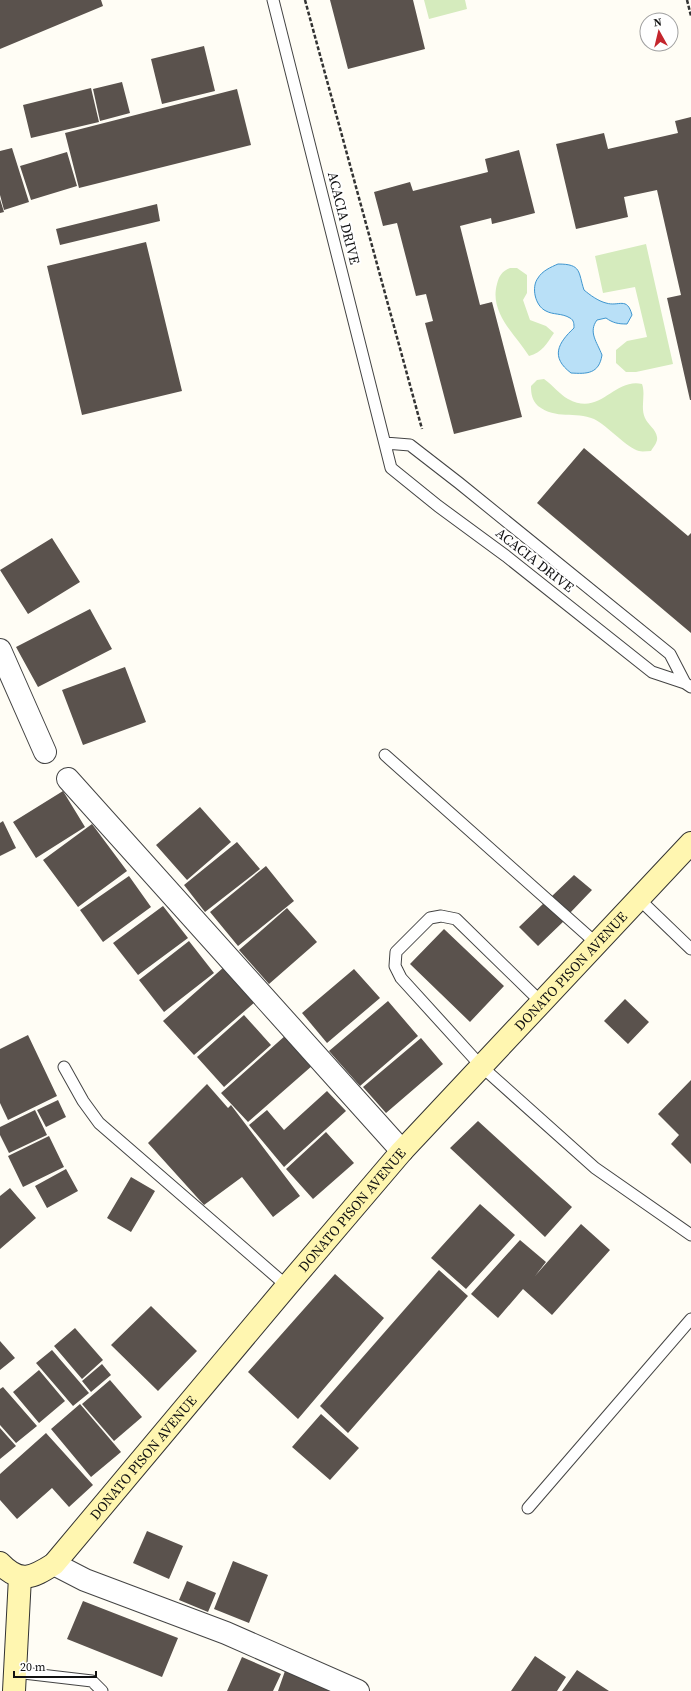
<svg xmlns="http://www.w3.org/2000/svg" width="691" height="1691" font-family="'Source Serif 4',serif">
<style>
.green{fill:#d5ebbd}
.water{fill:#b9e0f7;stroke:#3f96cf}
.building{fill:#5a524d}
.lines{fill:none;stroke-linecap:round;stroke-linejoin:round}
.lane-casing{stroke:#444;stroke-width:13}
.street-casing{stroke:#444;stroke-width:24}
.secondary-casing{stroke:#333;stroke-width:24}
.path{stroke:#333;stroke-width:2.5;stroke-dasharray:4 2;stroke-linecap:butt}
.lane{stroke:#fff;stroke-width:11}
.street{stroke:#fff;stroke-width:22}
.secondary{stroke:#fff6b0;stroke-width:22}
.labels{text-anchor:middle;dominant-baseline:central;stroke-width:4;stroke-linejoin:round;paint-order:stroke}
.street-label{font-size:14px;fill:#111;stroke:#fff}
</style>
<rect width="100%" height="100%" fill="#fffdf5"/>
<path class="green" d="M424,0H465L467,9L429,19Z
M646,244L673,364L636,372H626L616,363V350L627,341L647,337L635,287L603,293L595,256Z
M510,268H517L527,275V293L523,300L530,320L546,326L554,333C547,343 542,353 529,356C515,334 489,313 497,284C499,276 502,271 510,268Z
M544,379C553,385 559,394 568,399C601,417 613,378 642,384C646,395 640,407 645,418C648,425 656,429 657,437C658,442 654,446 651,451C647,451 642,452 639,451C627,448 608,426 594,419C575,411 556,420 538,406C532,400 531,394 531,386L537,380Z"/>
<path class="water" d="M558,264C582,264 578,272 584,290C590,295 598,301 606,303C619,307 627,296 632,315L627,324C618,324 613,323 606,318L597,320C588,332 597,342 602,355C599,374 587,374 571,373C550,357 558,343 574,328C574,324 574,320 570,318C562,313 553,315 546,311C535,306 531,287 538,278C542,271 551,267 558,264Z"/>
<path class="building" d="M0,0H101L103,6L0,49Z
M330,0H413L425,49L348,69Z
M204,46L215,91L162,104L151,59Z
M122,82L130,113L100,121L93,89Z
M91,88L99,122L31,138L23,105Z
M237,89L251,145L79,188L65,133Z
M691,117V400H690L667,298L681,295L657,190L624,197L628,217L576,229L556,144L604,133L608,149L678,133L675,121Z
M12,148L29,202L4,210L0,195V151Z
M519,150L535,213L492,224L491,218L460,226L480,305L492,302L522,417L454,434L425,323L433,321L426,294L416,296L397,223L383,226L374,192L410,182L413,191L488,172L485,159Z
M67,152L77,186L31,200L20,166Z
M0,199L4,212L0,213Z
M157,204L160,221L60,245L56,229Z
M146,242L182,391L82,415L47,266Z
M584,448L688,536L691,533V633L537,503Z
M52,538L80,582L28,614L0,570Z
M90,609L112,649L38,687L16,647Z
M125,667L146,722L83,745L62,690Z
M63,791L85,827L36,858L13,822Z
M200,807L231,842L187,880L156,845Z
M3,821L16,848L0,856V823Z
M92,824L127,871L78,907L43,860Z
M237,842L260,869L205,912L184,885Z
M266,866L294,901L238,946L210,912Z
M574,875L592,890L569,914L551,897Z
M129,876L151,907L103,942L80,910Z
M545,902L565,920L538,946L519,927Z
M163,906L188,938L138,975L113,943Z
M287,908L317,942L269,984L239,950Z
M444,929L504,986L470,1022L410,964Z
M189,941L214,973L164,1012L139,980Z
M224,967L255,1002L194,1055L163,1021Z
M354,969L380,998L327,1043L302,1013Z
M625,999L649,1022L628,1044L604,1021Z
M388,1001L418,1036L360,1086L329,1051Z
M244,1015L271,1045L224,1087L197,1057Z
M28,1035L57,1096L8,1120L0,1103V1049Z
M286,1035L313,1065L248,1122L221,1093Z
M421,1038L443,1064L386,1113L363,1087Z
M691,1080V1164L671,1144L679,1135L658,1114Z
M207,1084L228,1108L231,1105L300,1196L273,1217L242,1177L204,1205L148,1143Z
M327,1091L346,1111L284,1167L249,1125L267,1110L284,1130Z
M58,1100L66,1117L46,1127L37,1110Z
M35,1110L47,1135L9,1153L0,1135V1127Z
M478,1121L572,1207L545,1237L450,1148Z
M326,1132L354,1163L313,1199L286,1169Z
M49,1136L64,1167L23,1187L8,1156Z
M66,1169L78,1191L47,1208L35,1186Z
M131,1177L155,1191L131,1232L107,1218Z
M10,1188L36,1218L0,1249V1196Z
M480,1204L515,1235L466,1289L431,1258Z
M581,1224L610,1250L552,1315L523,1289L498,1318L471,1294L520,1240L546,1262L535,1276Z
M439,1270L468,1296L348,1433L320,1406Z
M335,1274L384,1318L298,1419L248,1372Z
M151,1306L197,1351L158,1391L111,1345Z
M75,1328L103,1360L82,1379L54,1346Z
M0,1341L15,1358L0,1370Z
M52,1350L89,1393L73,1406L36,1363Z
M102,1364L111,1375L91,1392L82,1381Z
M39,1370L65,1401L39,1423L13,1392Z
M110,1380L142,1417L114,1441L82,1404Z
M3,1387L37,1426L16,1443L0,1425V1389Z
M80,1404L121,1452L91,1477L51,1429Z
M321,1414L359,1448L330,1480L292,1447Z
M0,1428L16,1446L0,1459Z
M46,1433L93,1485L69,1507L52,1488L17,1519L0,1500V1474Z
M147,1531L183,1546L169,1579L133,1563Z
M233,1561L268,1575L249,1623L214,1609Z
M187,1581L216,1593L208,1612L179,1600Z
M83,1601L178,1638L162,1677L67,1639Z
M535,1656L566,1677L557,1691H511Z
M242,1657L281,1674L273,1691H227Z
M577,1670L609,1691H562Z
M285,1671L330,1686L328,1691H278Z"/>
<g class="lines">
<g class="lane-casing">
<path id="lane" d="M273,0L391,468L438,506L506,556L652,672L685,683L691,687
M385,443L410,445L459,483L670,654L685,683
M385,755L596,943
M639,899L691,949
M541,1002L456,919L441,916L430,918L396,952L395,966L401,978L481,1066L595,1168L691,1235
M64,1067L83,1101L99,1123L287,1286
M528,1508L691,1319
M15,1672L92,1681L102,1691"/>
</g>
<g class="street-casing">
<path id="street" d="M0,650L45,752
M68,779L402,1151
M54,1564L85,1580L226,1633L358,1691"/>
</g>
<g class="secondary-casing">
<g id="secondary">
<path id="s1" d="M0,1563C20,1584 32,1578 54,1564L287,1286L402,1151L691,843"/>
<path d="M14,1691L20,1577"/>
</g>
</g>
<path class="path" d="M305,0L422,429
M687,0L691,16"/>
<use href="#lane" class="lane"/>
<use href="#street" class="street"/>
<use href="#secondary" class="secondary"/>
</g>
<g class="labels">
<g class="street-label">
<text transform="translate(344 218) rotate(76)">ACACIA DRIVE</text>
<text transform="translate(535 560) rotate(38)">ACACIA DRIVE</text>
<text stroke="none"><textPath href="#s1" startOffset="848">DONATO PISON AVENUE</textPath></text>
<text stroke="none"><textPath href="#s1" startOffset="524">DONATO PISON AVENUE</textPath></text>
<text stroke="none"><textPath href="#s1" startOffset="200">DONATO PISON AVENUE</textPath></text>
</g>
</g>
<g transform="translate(659 32) rotate(352)"><circle r="19" fill="#ffffff" stroke="#a0a0a0"/>
<path d="M0-3L7 15L0 10L-7 15Z" fill="#c4262e"/>
<text y="-6" font-size="11" font-weight="bold" text-anchor="middle" fill="#111111">N</text>
</g>
<path d="M14 1671v6h82v-6" fill="none" stroke="#111111" stroke-width="2"/>
<text x="20" y="1671" font-size="12" fill="#111111" stroke="#ffffff" stroke-width="3" paint-order="stroke">20 m</text>
</svg>
